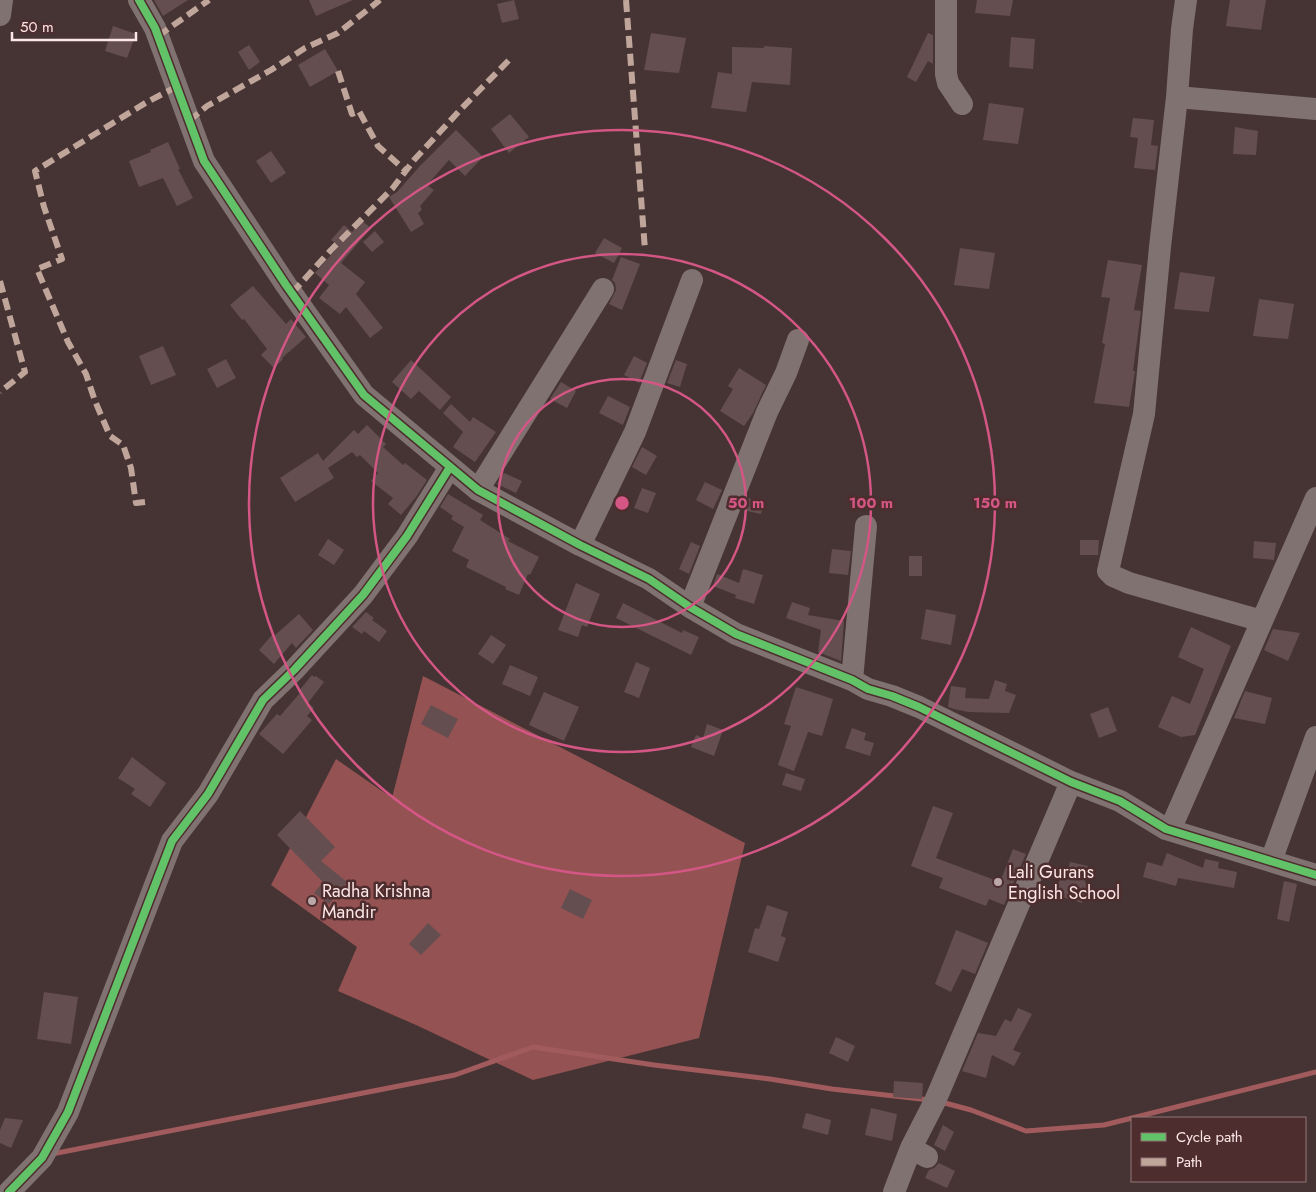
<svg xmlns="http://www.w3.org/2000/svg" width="1316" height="1192" font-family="Jost,sans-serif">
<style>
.forest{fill:#955253}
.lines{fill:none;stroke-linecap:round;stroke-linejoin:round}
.stream{stroke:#a25b5c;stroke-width:5}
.building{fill:#644e4f}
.minor{stroke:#817272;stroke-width:22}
.quiet{stroke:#c0a59a;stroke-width:6;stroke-dasharray:12 6;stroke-linecap:butt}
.cycleway-casing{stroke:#4d2d2d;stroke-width:11}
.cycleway{stroke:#61c268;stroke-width:8}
.ring{fill:none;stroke:#d35685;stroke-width:2.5}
.poi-dot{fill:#bca8a8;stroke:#4d2d2d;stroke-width:2}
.labels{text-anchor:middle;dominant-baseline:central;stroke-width:5;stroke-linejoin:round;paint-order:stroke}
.poi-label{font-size:18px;fill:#fce7e6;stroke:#4d2d2d;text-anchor:start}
.centre{fill:#d35685;stroke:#4d2d2d;stroke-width:2.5}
.ring-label{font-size:15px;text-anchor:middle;font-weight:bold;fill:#d35685;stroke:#4d2d2d;stroke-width:5;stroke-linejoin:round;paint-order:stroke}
</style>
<rect width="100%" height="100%" fill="#463434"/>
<path class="forest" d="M423,676L745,843L699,1038L533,1080L416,1025L338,991L357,947L271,885L336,759L392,798Z"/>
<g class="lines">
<path class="stream" d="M941,1102L971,1110L1026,1131L1104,1125L1316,1072
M52,1154L455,1075L533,1047L654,1065L770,1079L832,1089L930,1100"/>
</g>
<path class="building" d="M154,0H188L163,16Z
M309,0H353L316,16Z
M514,0L519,19L502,23L497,4Z
M977,0H1013L1010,16L975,13Z
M1230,0H1266L1261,30L1226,26Z
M113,26L136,34L127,58L105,51Z
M651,33L686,38L679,73L644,70Z
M928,33L933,35V64L928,61L916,82L907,77Z
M1011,37L1035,39L1033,69L1009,67Z
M249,45L260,62L249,70L238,52Z
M764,46L792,48L790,85L752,82L746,112L711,108L718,72L732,74V47L764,48Z
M325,49L338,71L310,87L298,65Z
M989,103L1024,108L1018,144L983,140Z
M510,114L529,137L509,153L491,129Z
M1133,118L1154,120L1151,145L1158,146L1155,170L1134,168L1138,138L1130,137Z
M1235,127L1258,131L1256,155L1233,154Z
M456,130L483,157L465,176L449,160L427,185L434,190L420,206L422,210L418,213L424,224L411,232L389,197L397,192L419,167Z
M168,142L180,169H178L193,198L177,206L163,178L139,187L129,161L151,152L150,150Z
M271,151L286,173L271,183L256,161Z
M362,221L371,228L341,263L365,282L356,294L383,328L370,338L346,307L340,314L319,298L329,285L315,273L339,246L331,240L344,225L352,232Z
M375,231L384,242L372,252L363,242Z
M604,238L622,248L614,263L595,253Z
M960,248L995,253L989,289L954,285Z
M621,257L640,264L622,310L609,304L616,290L615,283L612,280Z
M1108,260L1142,265L1134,310L1141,311L1133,371H1135L1129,407L1094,403L1105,344L1102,343L1110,298L1101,297Z
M1180,272L1215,277L1209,312L1174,309Z
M253,286L286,324L291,319L306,337L282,358L283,359L274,368L261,355L267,349L244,319L242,320L230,305Z
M1259,299L1294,304L1288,339L1253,336Z
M163,346L176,375L151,385L139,356Z
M634,356L647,363L639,383L624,375Z
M226,359L236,378L217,388L207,369Z
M411,360L451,397L440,410L419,391L411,399L392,382Z
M676,360L687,364L680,387L667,383Z
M739,368L766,385L753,413L744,426L720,411L733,389L728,386Z
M561,382L576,391L567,408L550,399Z
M608,396L630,407L623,425L599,413Z
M451,404L470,422L473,417L496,432L475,462L453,447L463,432L443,413Z
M367,425L386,444L383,447L403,465L405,463L427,480L416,497L401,515L388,504L393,498L371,481L378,473L360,455L357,457L352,452L328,468L334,478L295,502L280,478L318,453L323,461L354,430L358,434Z
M642,447L657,456L646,475L632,467Z
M504,473L522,481L516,493L497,484Z
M705,482L722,490L713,509L696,500Z
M642,488L656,493L648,513L634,508Z
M448,494L483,515L480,520L510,539L508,541L539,557L530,575L528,574L519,595L505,589L506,587L466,567L469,560L452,551L464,527L451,519L453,516L440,507Z
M747,498L764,502L761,514L743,510Z
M328,539L344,550L334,565L318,555Z
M1080,540H1099L1098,555H1080Z
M1254,541L1276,543L1274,560L1253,558Z
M691,542L700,546L689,574L679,569Z
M832,549L851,551L848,575L829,573Z
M909,556H922V576H909Z
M743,569L763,575L754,604L735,598L736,595L713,586L717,574L739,583Z
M576,583L600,594L587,627L582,625L578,637L558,630Z
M792,602L810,608L808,615L844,621L841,661L818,652L821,630L786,618Z
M623,603L682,633L683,630L699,637L691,655L616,618Z
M926,609L956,615L951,645L921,639Z
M366,612L374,618L372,620L387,631L379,642L364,631L362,634L352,627Z
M299,614L313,630L296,648L292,643L274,664L259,650L272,635L274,636Z
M1191,627L1231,646L1195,735L1181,737L1158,727L1172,696L1190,704L1204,669L1178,657Z
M1273,629L1300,633L1288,661L1264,650Z
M491,635L506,645L493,664L478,654Z
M636,662L650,668L639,698L624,692Z
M510,665L538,677L530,696L502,684Z
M312,675L314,677L316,676L324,682L308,703L314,708L307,716L312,720L283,754L259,734L277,714L280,716L300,693L298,692Z
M995,680L1007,684L1005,691L1016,695L1009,713L968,712L954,709L948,707L951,686L966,688L965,698L989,699Z
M796,687L833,699L822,736L808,732L794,771L778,765L791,726L784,724Z
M1245,691L1272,698L1265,724L1234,718Z
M544,692L579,707L564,741L529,725Z
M431,705L458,719L448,738L421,724Z
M1108,707L1117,731L1099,738L1090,714Z
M707,724L723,730L714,756L691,747L696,735L703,738Z
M852,728L866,733L864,740L874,743L870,756L845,748Z
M132,757L166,783L150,807L131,794L135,789L118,778Z
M786,773L805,779L801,791L782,785Z
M933,806L953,813L936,858L1000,882L1013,849L1026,854L1004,905L989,899L986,906L939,888L943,878L911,866Z
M300,811L335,847L321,861L347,882L329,904L314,893L323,882L277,835Z
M1167,853L1203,868L1205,859L1219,862L1218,868L1237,872L1234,888L1178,878L1176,886L1143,877L1147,862L1162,866Z
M1070,862L1088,866L1085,883L1088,884L1082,903L1055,895L1061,875L1066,877Z
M1284,881L1297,884L1289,922L1277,919Z
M570,889L592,900L583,919L561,908Z
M767,905L788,912L781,936L786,938L778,962L748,952L755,928L759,929Z
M428,923L441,935L421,955L409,944Z
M956,930L988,943L975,974L962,969L951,992L935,984Z
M44,992L78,997L71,1044L37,1039Z
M1018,1008L1032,1014L1013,1050L1021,1053L1014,1066L992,1055L986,1078L962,1071L978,1033L996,1036L1005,1019L1011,1022Z
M836,1037L855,1046L848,1062L829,1053Z
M894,1081L923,1083L922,1099L893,1097Z
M871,1108L897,1114L892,1141L865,1135Z
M806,1113L831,1120L828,1135L802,1128Z
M5,1118L23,1120L11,1148L0,1143V1130Z
M943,1125L954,1132L945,1151L934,1145Z
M939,1163L955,1171L947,1188L925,1178L929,1170L934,1168Z"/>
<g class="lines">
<path class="minor" d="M139,0L155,28L204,161L286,285L364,395L478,490L580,545L649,579L690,607L736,634L852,680L868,689L892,696L919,707L1071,782L1120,801L1166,829L1316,875
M946,0V74L948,83L962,104
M1186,0L1182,29L1177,97L1160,247L1144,414L1108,571L1113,576L1129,583L1262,621
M0,15L2,0
M1177,97L1316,109
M478,490L603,289
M580,545L635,432L692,280
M690,607L767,412L786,373L798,340
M852,680L866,526
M1170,830L1316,498
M1271,861L1316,737
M927,1157L911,1148L935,1101L1071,782
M9,1192L42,1158L68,1112L172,841L208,794L263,700L294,670L363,595L407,536L450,467
M894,1192L911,1148"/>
<path class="quiet" d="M626,0L645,250
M158,36L209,0
M338,71L352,114L359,111L378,146L406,171
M189,121L207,106L271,70L305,48L338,33L380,0
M0,281L25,372L0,392
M292,293L331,250L392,189L414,160L462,108L509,60
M145,502L136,503L131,468L123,445L110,436L95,401L86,374L68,342L37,269L62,259L44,207L35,171L147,102L176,87"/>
<g class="cycleway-casing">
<path id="cycleway" d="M139,0L155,28L204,161L286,285L364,395L478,490L580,545L649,579L690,607L736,634L852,680L868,689L892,696L919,707L1071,782L1120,801L1166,829L1316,875
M9,1192L42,1158L68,1112L172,841L208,794L263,700L294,670L363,595L407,536L450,467"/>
</g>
<use href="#cycleway" class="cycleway"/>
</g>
<g class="ring">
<circle cx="622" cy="503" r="124"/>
<circle cx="622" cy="503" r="249"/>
<circle cx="622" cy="503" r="373"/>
</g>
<g class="poi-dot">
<circle cx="998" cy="882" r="5"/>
<circle cx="312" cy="901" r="5"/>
</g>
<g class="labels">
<g class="poi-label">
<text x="1008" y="872">Lali Gurans<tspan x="1008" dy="21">English School</tspan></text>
<text x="322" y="891">Radha Krishna<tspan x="322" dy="21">Mandir</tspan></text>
</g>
</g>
<circle cx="622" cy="503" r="8" class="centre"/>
<g class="ring-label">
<text x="746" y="508">50 m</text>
<text x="871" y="508">100 m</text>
<text x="995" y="508">150 m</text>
</g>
<rect x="1131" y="1117" width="175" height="65" fill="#4d2d2d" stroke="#937777"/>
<rect x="1141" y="1133" width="25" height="8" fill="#61c268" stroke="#937777"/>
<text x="1176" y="1142" font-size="15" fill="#fce7e6">Cycle path</text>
<rect x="1141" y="1158" width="25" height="8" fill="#c0a59a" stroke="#937777"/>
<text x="1176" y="1167" font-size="15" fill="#fce7e6">Path</text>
<path d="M12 32v8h124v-8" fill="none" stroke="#fce7e6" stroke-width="2.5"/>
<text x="20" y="32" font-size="15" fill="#fce7e6" stroke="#4d2d2d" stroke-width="4" paint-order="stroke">50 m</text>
</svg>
